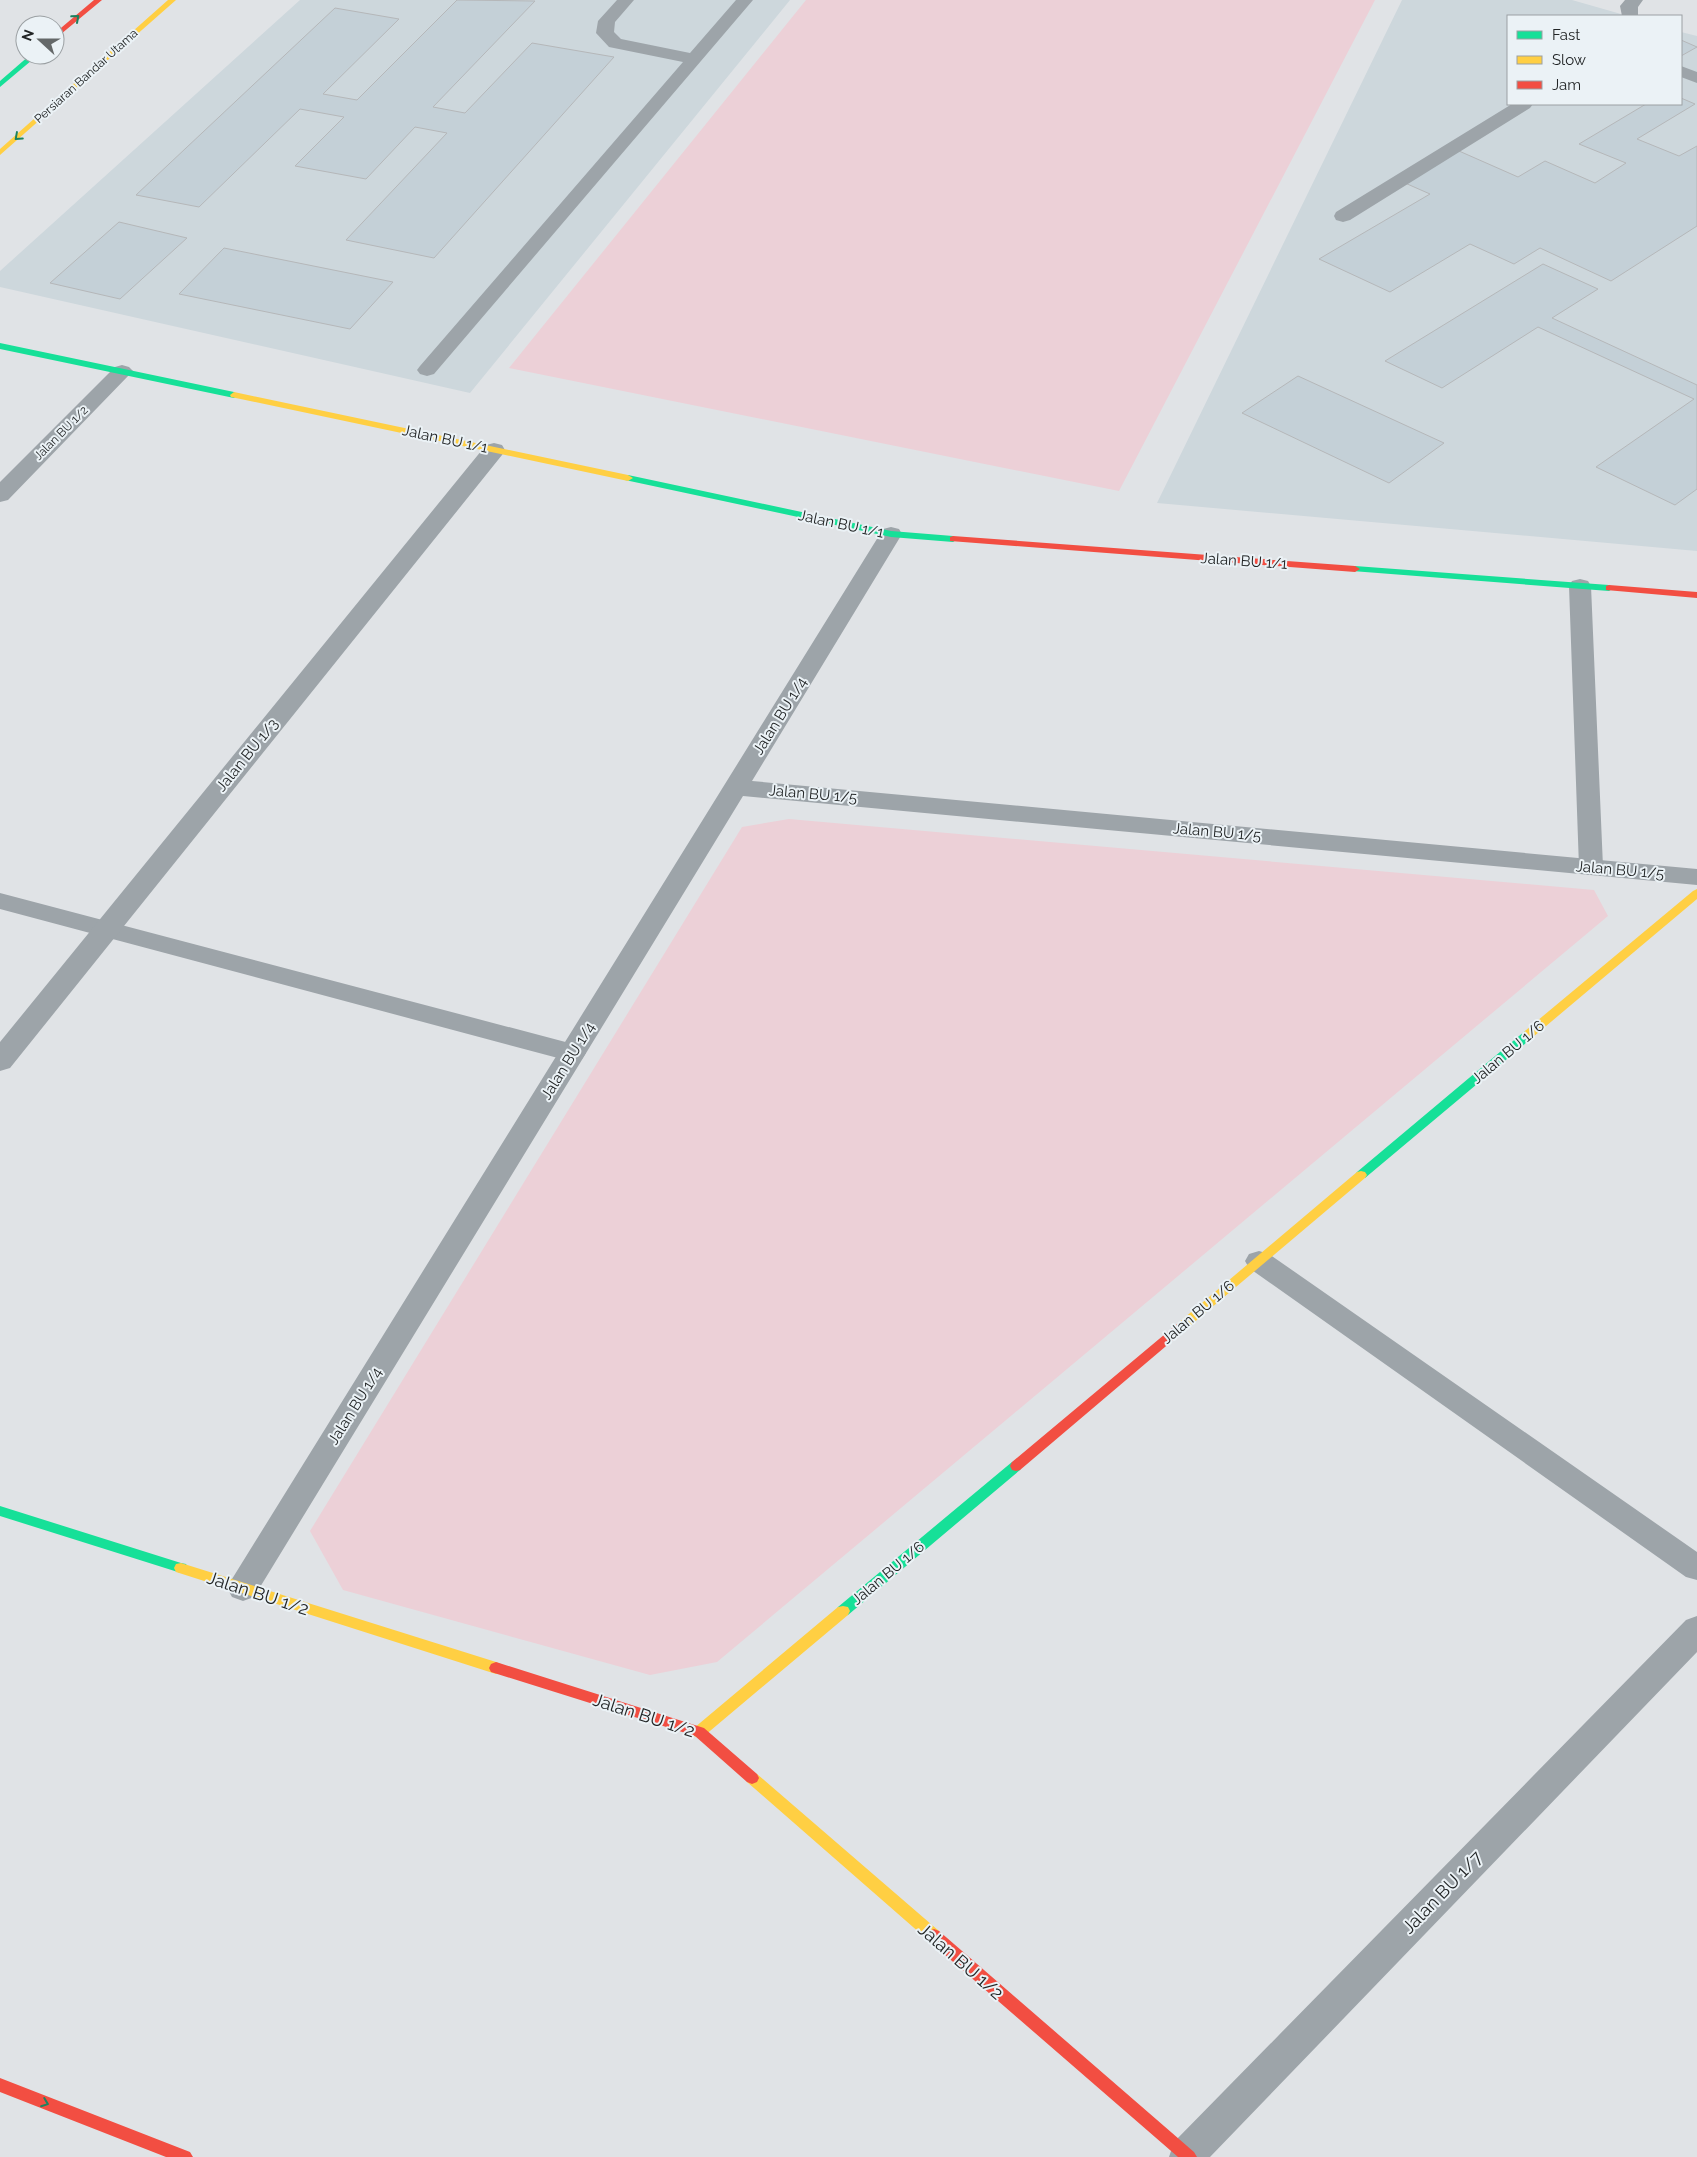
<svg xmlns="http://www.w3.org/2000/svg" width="1697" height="2157" font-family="Raleway,sans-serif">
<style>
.built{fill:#cdd7dc}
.green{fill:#ecd0d7}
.building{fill:#c4d0d7;stroke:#b5b7b9}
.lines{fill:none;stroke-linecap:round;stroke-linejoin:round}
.lane{fill:#9da4a9;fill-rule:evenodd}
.street{fill:#9da4a9;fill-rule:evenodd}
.fast{fill:#16e098;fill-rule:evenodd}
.slow{fill:#ffcf43;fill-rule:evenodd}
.jam{fill:#f24e42;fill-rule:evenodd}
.oneway{stroke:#1c825f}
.labels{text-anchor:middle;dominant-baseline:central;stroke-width:4;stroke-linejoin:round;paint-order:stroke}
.far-street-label{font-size:12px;fill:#222526;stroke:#ebf2f6}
.street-label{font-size:15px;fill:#222526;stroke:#ebf2f6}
.near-street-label{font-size:18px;fill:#222526;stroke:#ebf2f6}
</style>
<rect width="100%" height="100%" fill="#e0e3e6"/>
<path class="built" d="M300,0H790L470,393L0,287V271Z
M1402,0H1572L1628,16H1508V104H1681V32L1697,36V551L1157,503Z"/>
<path class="green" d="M806,0H1375L1119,491L509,368Z
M789,819L1594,890L1608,916L717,1662L650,1675L343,1590L310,1531L742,827Z"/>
<path class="building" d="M457,0L535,1L433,107L465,113L532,43L614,57L434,258L346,240L447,133L415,127L366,179L295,166L344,117L300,109L199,207L136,195L335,8L399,19L323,94L357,100Z
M1681,40L1697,47L1681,56Z
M1681,98L1695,104L1637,139L1679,156L1697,146V226L1611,281L1540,248L1514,264L1470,244L1390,292L1319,259L1430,194L1405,183L1459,151L1518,177L1545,161L1595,183L1626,163L1579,144L1646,104H1681Z
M119,222L187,238L120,299L50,283Z
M224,248L393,282L350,329L179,294Z
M1543,264L1598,289L1552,318L1697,385V489L1675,505L1596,467L1694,399L1538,327L1442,388L1385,361Z
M1298,376L1444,443L1389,483L1242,413Z"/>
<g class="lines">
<path class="lane" d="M617,0H634L615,22L614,32L621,39L690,53L736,0H753L434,374L427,376L420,374L417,370L420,366L683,62L609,47L596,33L598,21Z
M1625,0H1643L1638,7V16H1622L1620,6Z
M1681,66L1697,72V83L1681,77Z
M1512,104H1533L1530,108L1350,220L1343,222L1336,220L1334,216L1336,212Z
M1580,579L1588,581L1591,586L1603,867L1600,873L1591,875L1582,873L1579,867L1569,586L1572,581Z
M0,893L573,1044L582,1047L586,1053L582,1059L573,1062L0,909Z
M1259,1251L1269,1254L1697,1552V1580L1686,1577L1249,1268L1245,1261L1249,1254Z"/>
<path class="street" d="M122,365L129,367L133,371L129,375L8,500L0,502V482L115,367Z
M494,443L502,445L505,450L502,455L10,1068L0,1071V1042L486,445Z
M891,527L899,529L902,534L752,781L1697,869V885L743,796L254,1597L243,1601L232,1597L227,1588L232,1579L880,534L883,529Z
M1697,1616V1652L1210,2157H1169L1174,2142L1686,1620Z"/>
<path class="fast" d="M30,55H38L0,87V81Z
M0,343L234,392L238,395L234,398L0,349Z
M628,475L891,531L953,536L958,539L953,542L891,537L625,480L623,478Z
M1355,566L1609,585L1614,588L1609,591L1352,571V567Z
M1529,1030L1535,1034L1533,1037L1365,1178H1357L1355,1175L1357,1172L1525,1031Z
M1016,1461L1020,1462L1022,1466L1020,1470L848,1615L843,1616L838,1615L836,1611L838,1607L1012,1462Z
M0,1506L181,1563L186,1564L188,1568L186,1572L181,1573L0,1516Z"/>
<path class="slow" d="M168,0H176L0,155V149Z
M234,392L628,475L633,478L628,481L231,397L230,395Z
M1697,889V899L1533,1037H1525L1523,1034L1525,1031L1693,891Z
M1361,1171L1365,1172L1367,1175L1365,1178L1185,1330H1177L1175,1327L1177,1324L1357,1172Z
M181,1563L496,1662L501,1664L503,1668L501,1672L496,1674L176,1572L174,1568L176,1564Z
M843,1606L848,1607L850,1611L848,1615L704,1736L699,1738L694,1736L692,1732L694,1728L838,1607Z
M752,1772L757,1774L939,1931L941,1936L939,1941L934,1943L929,1941L747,1782L745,1778L747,1774Z"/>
<path class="jam" d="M94,0H102L55,39V33Z
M953,536L1355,566L1360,569L1355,572L950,541V537Z
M1609,585L1697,592V598L1606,590V586Z
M1181,1322L1185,1324L1187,1327L1185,1330L1020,1470L1016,1471L1012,1470L1010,1466L1012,1462L1177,1324Z
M496,1662L704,1728L757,1774L759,1778L757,1782L752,1784L747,1782L695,1736L491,1672L489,1668L491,1664Z
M934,1929L939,1931L1194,2152L1197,2157H1178L929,1941L927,1936L929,1931Z
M0,2078L190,2152L193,2157H166L0,2092Z"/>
</g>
<defs><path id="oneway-chevron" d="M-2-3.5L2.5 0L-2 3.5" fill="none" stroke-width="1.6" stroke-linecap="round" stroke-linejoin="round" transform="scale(1.25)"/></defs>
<g class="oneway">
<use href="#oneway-chevron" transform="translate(76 18) rotate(-41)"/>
<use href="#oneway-chevron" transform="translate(18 137) rotate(138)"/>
<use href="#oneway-chevron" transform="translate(45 2103) rotate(21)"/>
</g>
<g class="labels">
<g class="far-street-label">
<text transform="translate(86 76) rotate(-42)">Persiaran Bandar Utama</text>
<text transform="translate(61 433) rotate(-45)">Jalan BU 1/2</text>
</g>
<g class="street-label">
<text transform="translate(445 439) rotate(12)">Jalan BU 1/1</text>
<text transform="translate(841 524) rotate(12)">Jalan BU 1/1</text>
<text transform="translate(1244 561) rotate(4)">Jalan BU 1/1</text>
<text transform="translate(780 716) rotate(-58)">Jalan BU 1/4</text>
<text transform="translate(247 755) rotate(-51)">Jalan BU 1/3</text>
<text transform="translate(813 794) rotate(5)">Jalan BU 1/5</text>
<text transform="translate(1217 832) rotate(5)">Jalan BU 1/5</text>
<text transform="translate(1620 870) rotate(5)">Jalan BU 1/5</text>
<text transform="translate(1508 1052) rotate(-40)">Jalan BU 1/6</text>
<text transform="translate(568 1061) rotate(-58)">Jalan BU 1/4</text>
<text transform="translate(1198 1312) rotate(-40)">Jalan BU 1/6</text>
<text transform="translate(355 1406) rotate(-58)">Jalan BU 1/4</text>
<text transform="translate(888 1573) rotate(-40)">Jalan BU 1/6</text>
</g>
<g class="near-street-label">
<text transform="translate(258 1593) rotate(18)">Jalan BU 1/2</text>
<text transform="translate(644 1715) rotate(18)">Jalan BU 1/2</text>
<text transform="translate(1442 1892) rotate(-46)">Jalan BU 1/7</text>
<text transform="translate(961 1961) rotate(41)">Jalan BU 1/2</text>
</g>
</g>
<rect x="1507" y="15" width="175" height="90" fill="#ebf2f6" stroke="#9ba0a3"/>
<rect x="1517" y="31" width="25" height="8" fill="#16e098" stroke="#9ba0a3"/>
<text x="1552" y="40" font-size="15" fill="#222526">Fast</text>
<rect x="1517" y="56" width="25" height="8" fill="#ffcf43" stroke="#9ba0a3"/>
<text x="1552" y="65" font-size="15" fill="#222526">Slow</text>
<rect x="1517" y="81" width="25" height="8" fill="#f24e42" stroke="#9ba0a3"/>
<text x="1552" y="90" font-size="15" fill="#222526">Jam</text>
<g transform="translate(40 40) rotate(291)"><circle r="24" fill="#ebf2f6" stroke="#9ba0a3"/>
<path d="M0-4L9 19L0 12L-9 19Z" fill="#646869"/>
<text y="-8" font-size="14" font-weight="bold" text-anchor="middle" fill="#222526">N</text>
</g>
</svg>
